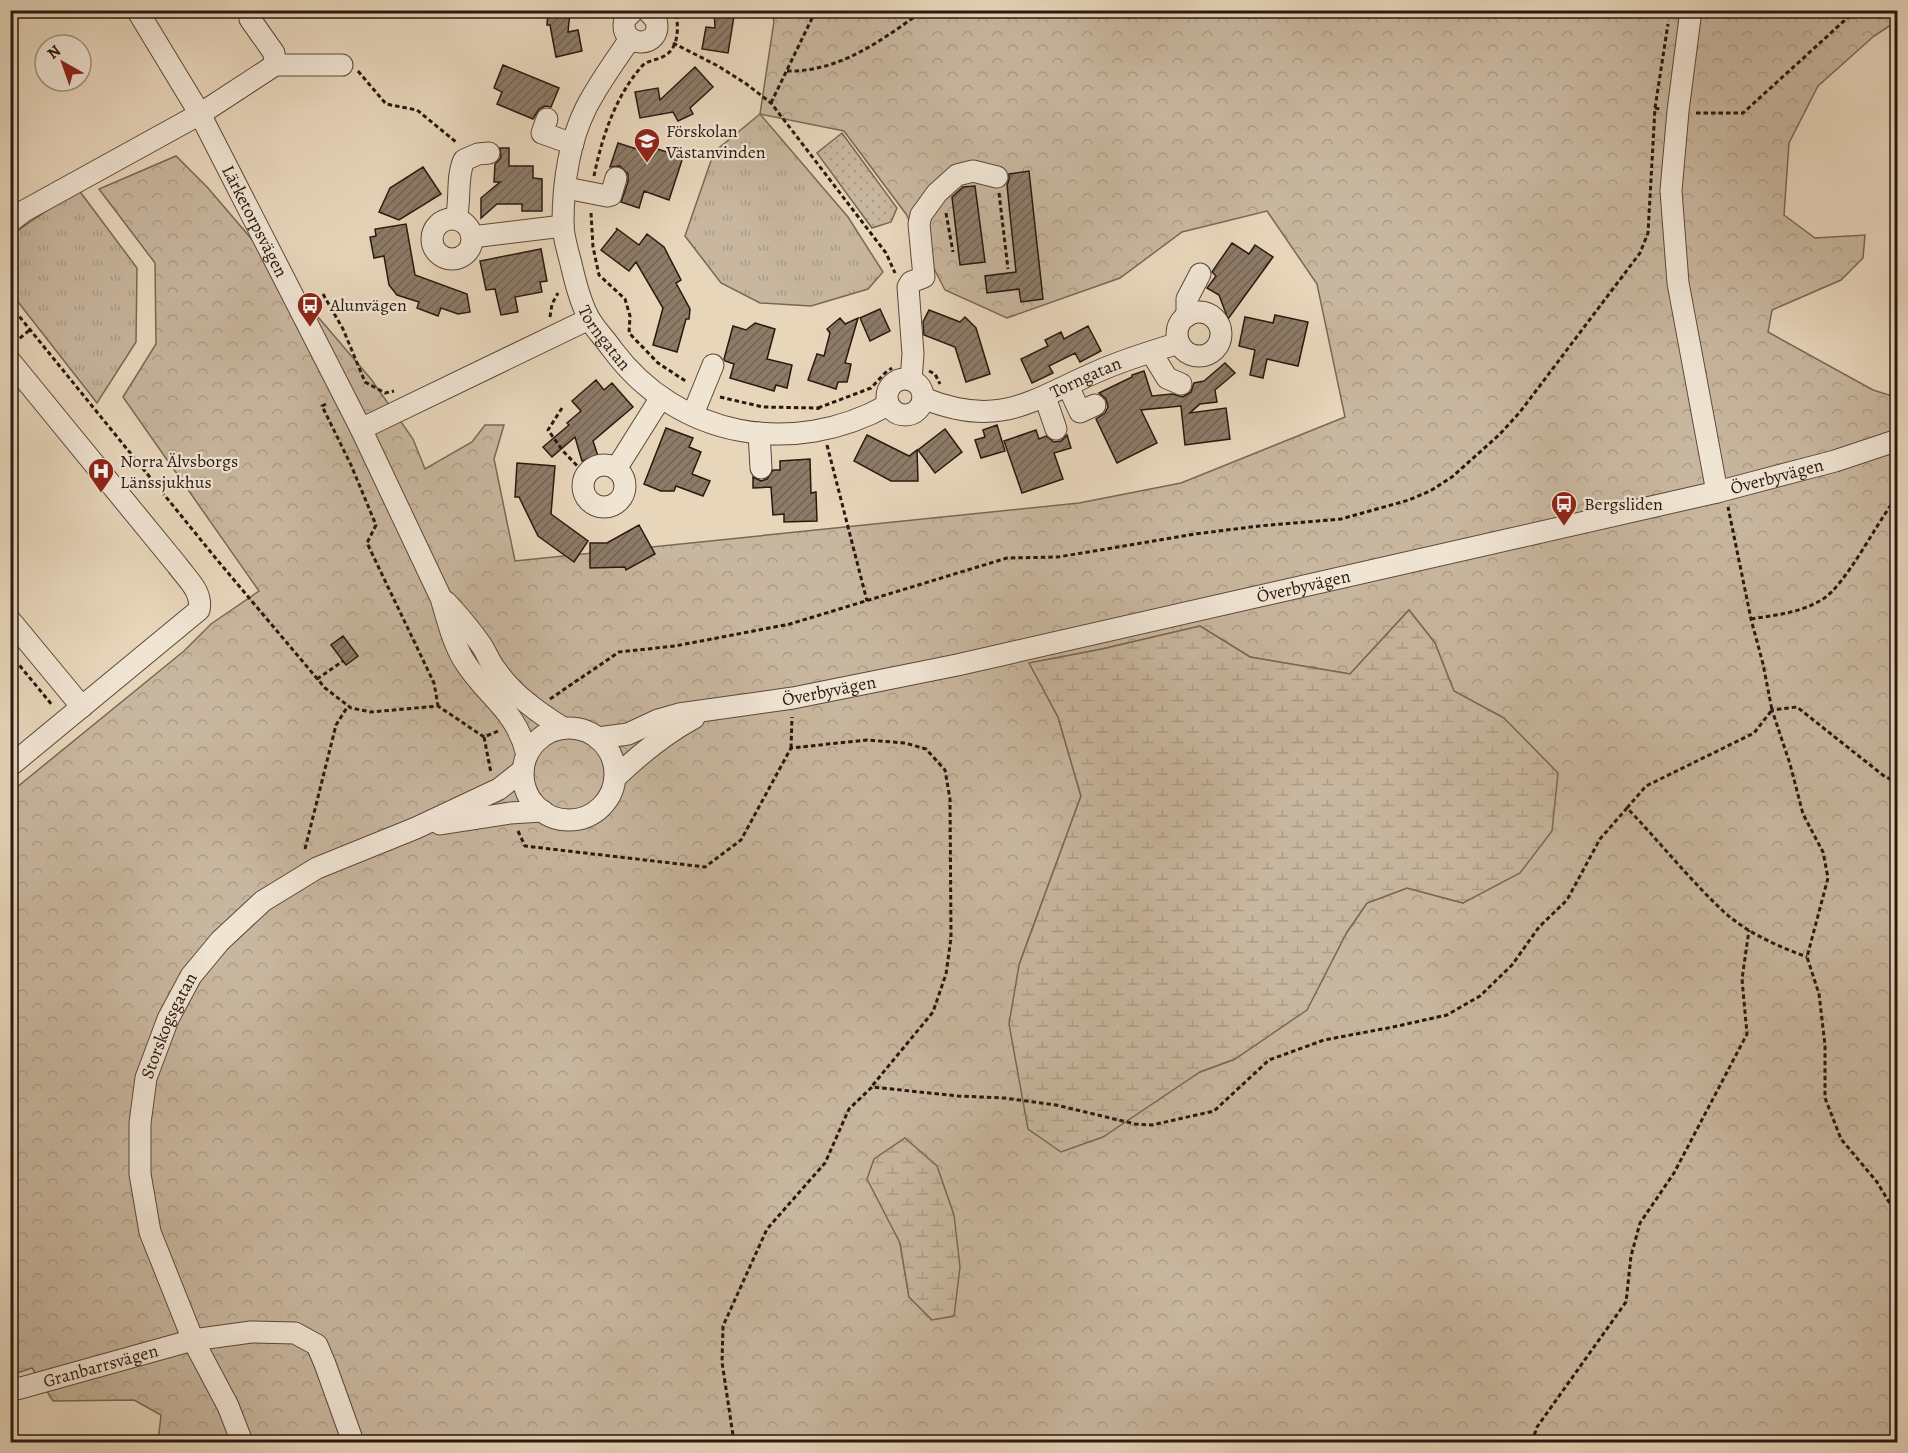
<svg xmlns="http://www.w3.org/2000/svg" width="1908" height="1453" font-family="Alegreya,serif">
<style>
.grass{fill:url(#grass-tufts);stroke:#796756;stroke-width:1.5}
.forest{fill:url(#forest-crowns);stroke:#796756;stroke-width:1.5;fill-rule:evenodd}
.wetland{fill:url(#wetland-marsh);stroke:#796756;stroke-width:1.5}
.park{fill:url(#park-dots);stroke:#796756;stroke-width:1.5}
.building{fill:url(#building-hatch);stroke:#2a180f;stroke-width:1.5}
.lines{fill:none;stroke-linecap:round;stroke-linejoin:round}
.minor-casing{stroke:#5a483a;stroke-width:23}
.path{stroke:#2a180f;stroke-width:3;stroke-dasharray:4.5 3;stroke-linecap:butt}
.minor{stroke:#f0e4d3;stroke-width:21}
.labels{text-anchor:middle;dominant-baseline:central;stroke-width:4.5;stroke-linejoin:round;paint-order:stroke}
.poi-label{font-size:18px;fill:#2a180f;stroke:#f0e4d3;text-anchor:start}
.street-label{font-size:18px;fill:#2a180f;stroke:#f0e4d3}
</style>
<defs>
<pattern id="grass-tufts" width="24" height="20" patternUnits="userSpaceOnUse" patternTransform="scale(1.5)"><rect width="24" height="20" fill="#c8b69e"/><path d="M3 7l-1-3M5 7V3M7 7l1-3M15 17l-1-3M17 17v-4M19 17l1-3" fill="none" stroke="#ac9c87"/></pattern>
<pattern id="forest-crowns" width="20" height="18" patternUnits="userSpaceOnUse" patternTransform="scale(1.5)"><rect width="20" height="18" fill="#c8b69e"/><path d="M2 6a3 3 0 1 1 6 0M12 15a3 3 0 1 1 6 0" fill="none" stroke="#ac9c87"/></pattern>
<pattern id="wetland-marsh" width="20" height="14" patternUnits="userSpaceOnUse" patternTransform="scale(1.5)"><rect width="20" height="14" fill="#c8b69e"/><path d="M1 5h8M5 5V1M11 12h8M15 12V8" fill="none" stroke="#ac9c87"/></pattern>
<pattern id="park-dots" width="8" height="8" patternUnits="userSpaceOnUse" patternTransform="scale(1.5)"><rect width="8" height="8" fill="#c8b69e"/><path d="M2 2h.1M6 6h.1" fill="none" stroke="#ac9c87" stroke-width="1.8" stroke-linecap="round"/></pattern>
<pattern id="building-hatch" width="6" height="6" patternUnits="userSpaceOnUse" patternTransform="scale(1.5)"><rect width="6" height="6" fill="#8d7b68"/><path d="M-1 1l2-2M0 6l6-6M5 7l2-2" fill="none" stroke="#736454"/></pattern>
</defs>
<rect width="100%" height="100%" fill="#e8d6bb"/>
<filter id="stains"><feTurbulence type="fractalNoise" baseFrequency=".00333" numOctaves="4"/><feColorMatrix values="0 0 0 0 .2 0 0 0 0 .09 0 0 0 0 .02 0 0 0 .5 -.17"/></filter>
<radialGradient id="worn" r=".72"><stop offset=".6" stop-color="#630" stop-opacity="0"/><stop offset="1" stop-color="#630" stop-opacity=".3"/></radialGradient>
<path class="grass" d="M760,114L848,217L883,272L868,289L811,306L760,303L721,283L685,236L714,152Z
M78,189L137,268L136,342L97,403L11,293L10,236Z"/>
<path class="forest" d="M771,11H1897V21L1874,36L1818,86L1789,143L1784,215L1815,238L1865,235L1863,258L1841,280L1772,310L1768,332L1873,390L1892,396L1897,391V1442H158L161,1415L134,1400L53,1401L32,1368L11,1375V792L184,651L211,624L259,591L123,397L156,344L155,263L99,189L176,156L208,188L371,379L413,439L425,469L472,442L485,425H504L494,459L515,561L1079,503L1181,483L1345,417L1317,284L1267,211L1182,232L1120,278L1007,318L945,290L906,214L844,131L760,114L774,21ZM1409,610L1435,643L1453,691L1504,718L1463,903L1407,888L1367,903L1347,932L1235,1059L1200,1072L1019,965L1081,796L1058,717L1030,663L1102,649L1200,626L1250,657L1350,674ZM900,1243L932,1320L909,1297Z"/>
<path class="wetland" d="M1409,610L1435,643L1454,691L1504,718L1558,773L1552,831L1520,873L1463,903L1407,888L1367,903L1347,932L1307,1010L1235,1059L1200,1072L1103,1137L1061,1152L1028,1129L1009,1024L1019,965L1081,796L1058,717L1029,663L1102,649L1200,626L1250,657L1350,674Z
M905,1138L937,1166L954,1215L960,1267L954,1316L932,1320L909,1297L900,1243L867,1179L874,1159Z"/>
<path class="park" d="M842,133L897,208L891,222L872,228L817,153Z"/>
<path class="building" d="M714,10H735L728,53L702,49L706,27L715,28Z
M548,11L570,12L568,32L578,30L582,51L556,57L550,25H547Z
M503,65L559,88L551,107L545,106L539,109L533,119L497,104L502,92L494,88Z
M695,67L713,87L690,108L693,114L678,121L673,112L640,118L635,92L658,88L660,100Z
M618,143L652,154L654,148L683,157L669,200L644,191L639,208L621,202L628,182V174L620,166L610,167Z
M500,148H509V166H533V178L542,179V211H522V204H497L481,218V198L500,182H494L495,164L501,158Z
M423,167L441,194L399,220L379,212L390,188Z
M1029,171L1043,299L1021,302L1019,289L987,293L985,276L1016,272L1007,185L1009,180V174Z
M975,186L985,262L960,265L952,197L963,187Z
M406,224L415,275L467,294L470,312L458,314L441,308L438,316L417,308L419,302L397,295L389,285L384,256L374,258L370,237L376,236L375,229Z
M616,228L639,245L647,234L664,247L681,280L676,283L690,309L689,319H686L677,352L653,345L663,308L636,262L629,271L601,250L617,230Z
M1232,243L1249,254L1255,245L1273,257L1228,319L1219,295L1207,288L1216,276L1212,272Z
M541,249L547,281L540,282L542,292L515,297L518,312L501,315L495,289L486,290L480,261Z
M880,309L890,331L870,341L860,318Z
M929,310L960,322L965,317L976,328L990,374L966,382L955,347L924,335L923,322Z
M1275,315L1308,322L1298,366L1267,359L1263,378L1250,375L1255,350L1239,346L1245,317L1273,323Z
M840,318L845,324L858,318L845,363L851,364L849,374L847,382H838L836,389L808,380L817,354L824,356L830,333L827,329Z
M755,323L775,329L767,359L792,365L787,388L776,385L774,391L730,378L734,364L725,361L724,359L733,326L746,330Z
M1088,326L1101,351L1080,362L1075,353L1049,366L1053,373L1032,383L1021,359L1048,346L1045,340L1061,332L1064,339Z
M1225,363L1235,373L1215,390L1217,402L1200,404L1190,413L1226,408L1230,439L1185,445L1181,406L1141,410L1157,443L1117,463L1096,419L1105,413L1108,407L1106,399L1099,393L1132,377V375L1144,371L1152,396L1172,394L1183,397L1191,392L1194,383L1204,381Z
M596,380L604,390L612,383L633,407L593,441L598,456L582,461L575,437L552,457L543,447L569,425L567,423L581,411L572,401Z
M997,425L1005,451L981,458L975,440L985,437L983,430Z
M666,428L693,438L689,447L701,452L692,474L710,481L703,496L676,486L674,491H661L644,484Z
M945,429L962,452L935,473L918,450Z
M1036,430L1039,439L1046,436L1054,442L1061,441L1067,435L1071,448L1054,453L1063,479L1022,493L1004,441Z
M867,435L909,456L917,450L918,481H891L854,461Z
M810,459L811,493L816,492L817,521L784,522V514L773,515L771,487L753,488V477L761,481L767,479L773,470H780V461Z
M517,463L555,466L551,514L588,541L574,562L538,536L519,497H515Z
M639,525L655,554L626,570L625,567L590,568V543H607Z
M343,636L358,656L346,665L331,645Z"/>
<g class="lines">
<g class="minor-casing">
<g id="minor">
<path id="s1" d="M137,10L200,114L361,429L441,598C447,618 452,640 463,659C485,696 516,708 527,755"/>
<path d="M634,10L625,19C617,49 664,50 656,20L647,10"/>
<path d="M1691,10L1678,111L1671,191L1678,283L1717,492"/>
<path d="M250,19L274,53L275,65"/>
<path id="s2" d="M630,39C615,61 598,84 586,108C569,142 563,186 563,224C563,238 569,254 572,268C576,285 581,305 590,320C596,330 605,339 612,349C678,438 793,458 888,405"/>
<path d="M547,119L542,133L573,144"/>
<path d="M566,188L607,196L611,195L616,178"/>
<circle cx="452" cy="239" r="20"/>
<path d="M456,219C461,200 456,178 464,160L478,154L489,153"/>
<path d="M10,222L24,211L200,114L275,65H342"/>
<path d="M472,237L563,226"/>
<circle cx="1199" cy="334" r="22"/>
<path d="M1187,316V299L1200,274"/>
<path d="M1151,352L1167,378L1181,384"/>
<path d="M10,361L177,565C187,579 203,592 199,610L10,766"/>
<circle cx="905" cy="397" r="18"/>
<path d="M911,380L913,354L908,287L911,282L924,277L919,224L921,215L937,193L957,175L973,171L997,177"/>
<path d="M1068,386L1080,412L1095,405"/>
<path d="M1045,397L1056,429"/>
<path id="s3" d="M923,398C1002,430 1032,399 1101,370C1126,359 1153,351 1179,343"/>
<path d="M693,414L713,365"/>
<path d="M361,429L589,319"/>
<path d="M759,433L761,468"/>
<circle cx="604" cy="486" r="21"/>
<path d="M616,469L660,399"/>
<path d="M446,602C459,616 471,630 482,646C487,654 490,663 496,670C513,695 539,713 563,728"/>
<path d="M10,620L82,707"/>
<circle cx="569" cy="774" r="46"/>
<path id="s4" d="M598,738L628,734L658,720L679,714L793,698L957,665L1717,492L1835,461L1898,440"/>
<path d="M615,778C639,755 664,734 694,718"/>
<path d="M440,824L510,813L543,811"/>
<path id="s5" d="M10,1391L193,1340L251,1332L295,1333L317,1345L325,1364L353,1442"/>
<path id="s6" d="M242,1442L228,1406L193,1340L150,1232L140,1174V1123L146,1078L168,1019L191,976L220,941L263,901L317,868L416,828L499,789L523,770"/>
</g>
</g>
<path class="path" d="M673,43L718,66L745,83L771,103L886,253L895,273
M358,71L386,104L417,110L456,142
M787,71C840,72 882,40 924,10
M771,103L816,10
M1655,108L1668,24
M1696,113H1743L1856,10
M594,176C602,137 615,97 642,66C651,57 668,62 675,43C679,32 677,21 676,10
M999,193L1008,269
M591,213L593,247L599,275L625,299L630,316L629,333L658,363L687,382
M946,213L953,252
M323,294L343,329L365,382L385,393L394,391
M10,305L218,561L325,688L351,708L371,712L438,706L484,737L498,731
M550,317L552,304L558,293
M14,343L31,329
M929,371L935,374L940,384
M720,397L763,407L818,408V410
M326,404L322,406L351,465L376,525L367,543L434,683L438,706
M562,408L548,430L563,451L586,475
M818,408L871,388L885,373L892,368
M827,445L867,601
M1751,619C1775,615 1801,613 1823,599C1846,584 1875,526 1894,501L1898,500
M10,654L53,706
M317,679L343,661
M550,699L619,652L675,646L790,624L1007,558L1058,557L1195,534L1259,526L1341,519L1409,500L1430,491L1452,477L1499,435L1520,412L1640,253L1648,233L1655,108L1660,109
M484,737L491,773
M791,748L792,717
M1898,783L1884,776L1797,707L1772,710L1790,764L1803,814L1823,852L1828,878L1807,957L1819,994L1825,1045V1098L1841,1139L1877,1182L1898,1217
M1627,808L1646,786L1754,733L1772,710L1763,664L1751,619L1728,507
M518,831L525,846L705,867L741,840L791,748L867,740L905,743L926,749L945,770L950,799L951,938L946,974L933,1012L872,1086
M305,849L336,725L348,706
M734,1442L722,1362L723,1326L767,1229L825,1163L849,1109L872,1087L958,1096L1004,1098L1056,1105L1135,1124L1152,1125L1214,1111L1269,1060L1324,1040L1393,1027L1447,1015L1480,996L1512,965L1539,927L1567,900L1600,839L1627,808C1659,841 1689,879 1722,910C1745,932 1777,946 1807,957
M1532,1442L1537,1427L1626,1302L1631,1256L1640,1223L1674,1173L1747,1034L1742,979L1749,930"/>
<use href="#minor" class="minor"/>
</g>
<defs>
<g id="school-pin" transform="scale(1.35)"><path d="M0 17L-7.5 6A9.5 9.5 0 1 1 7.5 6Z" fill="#8f2418" stroke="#f0e4d3"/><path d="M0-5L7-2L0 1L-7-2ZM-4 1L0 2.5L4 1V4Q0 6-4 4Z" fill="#fff"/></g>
<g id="bus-pin" transform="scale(1.35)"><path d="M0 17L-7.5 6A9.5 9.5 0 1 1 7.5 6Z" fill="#8f2418" stroke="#f0e4d3"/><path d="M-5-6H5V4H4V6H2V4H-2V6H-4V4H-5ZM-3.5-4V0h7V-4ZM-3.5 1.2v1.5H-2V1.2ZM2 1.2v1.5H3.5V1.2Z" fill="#fff"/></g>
<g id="hospital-pin" transform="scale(1.35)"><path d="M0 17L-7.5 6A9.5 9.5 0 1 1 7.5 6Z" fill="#8f2418" stroke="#f0e4d3"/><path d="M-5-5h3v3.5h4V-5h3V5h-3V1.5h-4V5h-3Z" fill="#fff"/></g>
</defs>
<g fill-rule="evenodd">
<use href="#school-pin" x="647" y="141"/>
<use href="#bus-pin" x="310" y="305"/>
<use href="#hospital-pin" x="101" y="471"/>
<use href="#bus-pin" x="1564" y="504"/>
</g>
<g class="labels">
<g class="poi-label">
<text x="666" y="131">Förskolan<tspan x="666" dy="21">Västanvinden</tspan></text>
<text x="330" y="305">Alunvägen</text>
<text x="120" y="461">Norra Älvsborgs<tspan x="120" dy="21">Länssjukhus</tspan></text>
<text x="1584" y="504">Bergsliden</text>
</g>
<g class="street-label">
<text stroke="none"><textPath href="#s1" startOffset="242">Lärketorpsvägen</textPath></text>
<text stroke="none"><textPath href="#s2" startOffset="324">Torngatan</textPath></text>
<text stroke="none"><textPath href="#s3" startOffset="171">Torngatan</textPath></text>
<text stroke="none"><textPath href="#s4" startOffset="1209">Överbyvägen</textPath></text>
<text stroke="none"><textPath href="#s4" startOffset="723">Överbyvägen</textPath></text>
<text stroke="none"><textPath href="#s4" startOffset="237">Överbyvägen</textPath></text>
<text stroke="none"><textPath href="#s6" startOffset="442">Storskogsgatan</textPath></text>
<text stroke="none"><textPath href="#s5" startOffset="94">Granbarrsvägen</textPath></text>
</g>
</g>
<rect width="1908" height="1453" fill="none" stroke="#e8d6bb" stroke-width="36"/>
<rect x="12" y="12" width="1884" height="1429" fill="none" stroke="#2a180f" stroke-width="3"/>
<rect x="18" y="18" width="1872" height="1417" fill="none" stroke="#2a180f" stroke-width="1.5"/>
<g transform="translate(63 63) rotate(320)"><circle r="28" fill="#f0e4d3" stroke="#a19285" stroke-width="1.5"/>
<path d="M0-4.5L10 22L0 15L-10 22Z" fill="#8f2418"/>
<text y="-9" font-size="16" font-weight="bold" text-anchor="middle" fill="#2a180f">N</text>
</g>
<rect width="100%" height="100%" filter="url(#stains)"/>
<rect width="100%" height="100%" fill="url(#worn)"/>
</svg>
